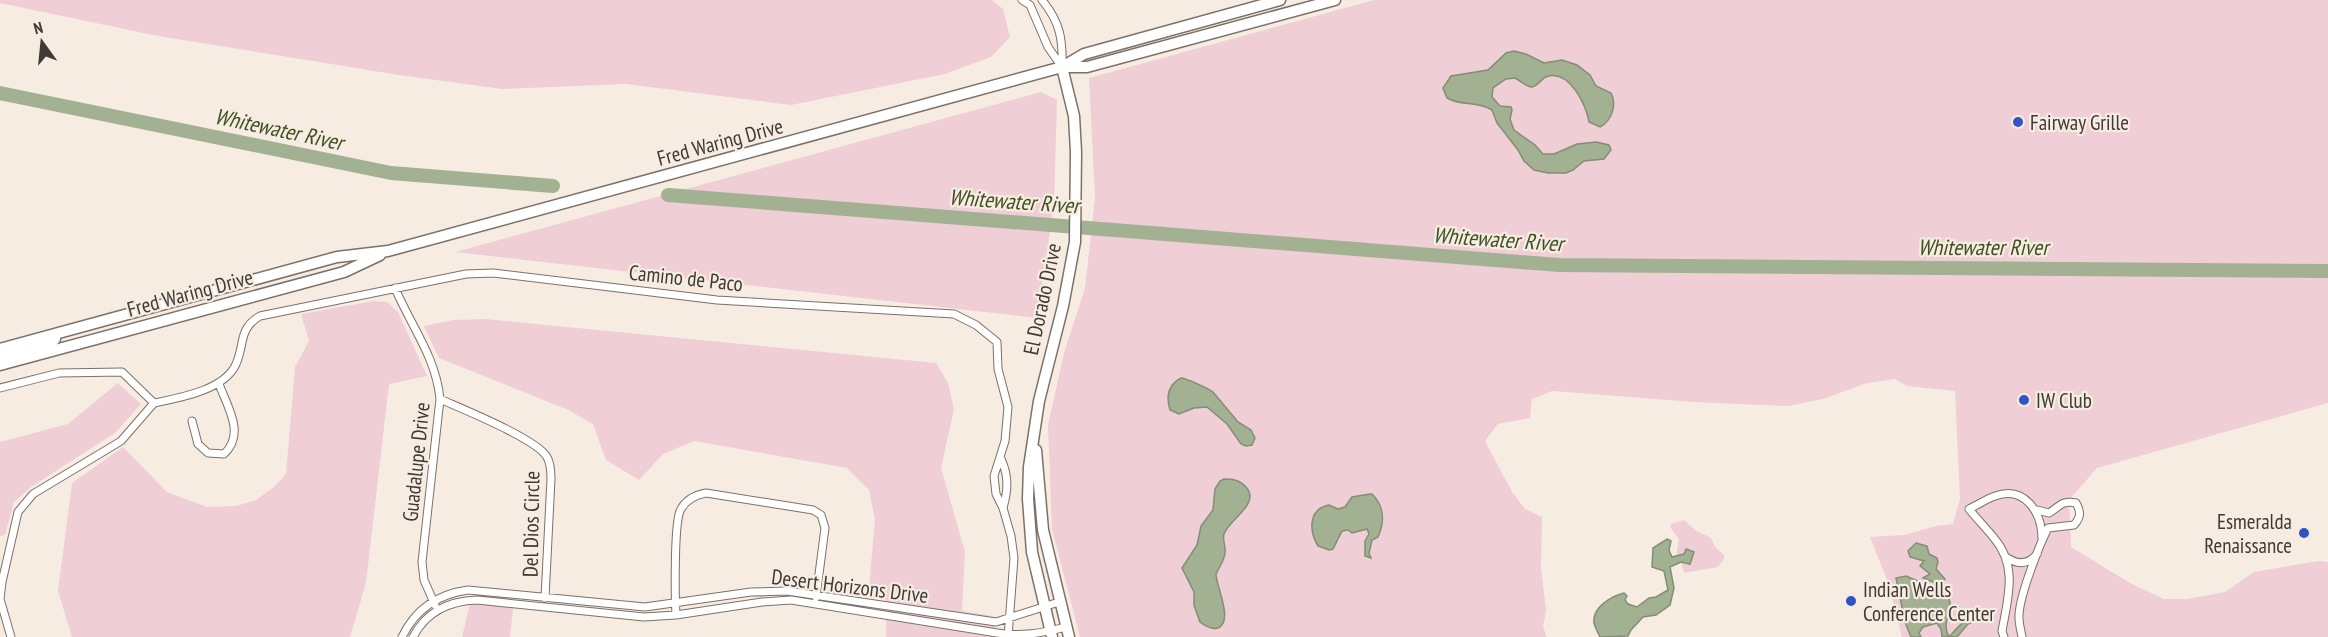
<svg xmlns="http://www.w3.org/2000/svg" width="2328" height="637" font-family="'PT Sans Narrow',sans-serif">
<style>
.green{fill:#efced6}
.water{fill:#a2b191;stroke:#848d76;stroke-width:1.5}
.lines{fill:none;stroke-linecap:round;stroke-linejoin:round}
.river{stroke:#a2b191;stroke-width:14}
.minor-casing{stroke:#7b7168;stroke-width:9}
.secondary-casing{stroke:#7b7168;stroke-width:13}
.minor{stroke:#fff;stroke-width:7}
.secondary{stroke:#fff;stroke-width:10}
.poi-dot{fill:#3154c4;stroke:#f7ece2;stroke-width:2}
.labels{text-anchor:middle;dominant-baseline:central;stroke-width:4.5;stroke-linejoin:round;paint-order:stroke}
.poi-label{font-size:21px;fill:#3f3a36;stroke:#f7ece2;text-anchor:start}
.street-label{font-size:21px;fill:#3f3a36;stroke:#f7ece2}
.water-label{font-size:22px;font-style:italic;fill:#3e5121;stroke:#f7ece2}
</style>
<rect width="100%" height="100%" fill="#f7ece2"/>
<path class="green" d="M0,0H992L1003,9L1010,37L991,57L945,74L791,105L626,84L502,89L399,75L158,36L0,3Z
M1374,0H2328V403L2097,468L2069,500L2071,547L2130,583L2164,599H2187L2225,592L2254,572L2319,561L2328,562V637H1902L1888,582L1870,537L1904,535L1936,526L1953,524L1960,499L1955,391L1907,386L1895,379L1867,383L1823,399L1788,406L1694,402L1552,391L1532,399L1530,418L1498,424L1485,441L1512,492L1525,509L1542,517L1541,567L1546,610L1543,627L1547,637H1080L1052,529L1048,425L1064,353L1085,288L1095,198L1089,78Z
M1041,92L1057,100L1054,205L1037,318L455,252Z
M374,301L387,302L398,312L427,376L389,384L366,583L350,637H72L58,591L72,483L123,447L167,492L207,507L236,506L256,500L274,487L286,474L295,367L309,341L301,314Z
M485,319L936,363L948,383L954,409L941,468L965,552L962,611L993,616L997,637H886V600L869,589L875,519L869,490L847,468L694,441L663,454L639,480L606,460L593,424L566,409L439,358L424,326L453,320Z
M118,383L141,404L115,433L31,487L14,502L5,535L0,536V442L68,424Z
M1684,520L1695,530L1711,538L1716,548L1724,555V559L1718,567L1684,573L1681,562L1686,563L1684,554L1676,556L1679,539L1670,527L1671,524Z
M470,603L513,608L510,637H462Z"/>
<path class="water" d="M1514,51L1526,54L1544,63L1562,60L1577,65L1590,75L1596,86L1611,93C1617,104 1612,121 1600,127L1589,122C1587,106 1569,68 1546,77C1541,79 1536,88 1531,87C1527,87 1519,80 1515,78L1506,79L1493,88L1492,97L1500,106L1511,107L1512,110L1510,119L1514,130L1535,145L1543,154H1554L1577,144L1596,142L1609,145L1611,150L1604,159L1584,161L1573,170L1566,173H1548L1534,170L1524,161L1518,150L1497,123L1492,110C1478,101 1460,106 1447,98L1443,88L1451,76L1488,70L1506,53Z
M1181,378C1185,378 1210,389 1213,392L1238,422L1251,430L1255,438L1252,445L1246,446L1241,444L1227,424L1207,407L1194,408L1179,414L1170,410C1166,397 1168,385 1181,378Z
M1224,479C1233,479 1240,480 1246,487C1261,504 1229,519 1224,534C1222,540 1226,546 1225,552C1225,560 1219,567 1216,574C1216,586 1234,621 1218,628C1211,630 1205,626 1200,622L1194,605V592L1182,568L1197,545L1201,526L1213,510L1215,489L1220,481Z
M1370,494H1372C1385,507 1385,521 1378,537L1372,540L1369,553L1371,558L1365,556V541L1369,534L1367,529L1352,533L1348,530L1342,531L1333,549L1329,550L1318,546C1309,531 1308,509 1329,505L1338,509L1345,507L1352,497Z
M1667,539L1671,541L1669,550L1672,557L1684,554L1686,549L1694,552L1690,564L1681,562L1670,567L1674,588L1670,605L1656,615L1643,617L1631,630L1628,636L1600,637C1598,633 1595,627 1594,623C1592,607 1612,596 1624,593L1627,596L1625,600L1628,604L1637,607L1649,598L1656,597L1668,590L1664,571L1652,567L1653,548Z
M1916,543L1927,546L1929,554L1937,558L1938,562L1936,569L1945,579L1940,585C1963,609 1938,617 1949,637C1959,626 1972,610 1989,610L1991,614L1968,624L1957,637H1942L1941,629L1937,623L1923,627L1919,633L1921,637H1911L1905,622L1896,578L1906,576L1930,586H1934L1935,583L1923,578L1930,574L1920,566L1924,561L1910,557L1908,551Z"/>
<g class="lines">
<path class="river" d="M0,93L391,173L553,186
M668,195L1559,265L2328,271"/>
<g class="minor-casing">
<path id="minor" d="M1022,0L1030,5L1048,47L1062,67
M1042,0C1060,22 1063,39 1062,67
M395,288C411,326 436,357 440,399L422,562L424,580L435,605
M0,388L59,373L122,372L154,403
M440,399C462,409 537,439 547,457C551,464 551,472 551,479L545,598
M154,403C179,398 225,390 236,364C245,344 238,329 260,316L466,274L493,273L717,300L954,314L976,325L997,342L998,369L1008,407L1005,441L994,476L996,494L1003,508L1011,536L1014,558L1008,637
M192,421L198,444L208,453L224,454C246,434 227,406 219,384
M1001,459C1009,476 1008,490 1003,508
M2006,557C2017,565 2028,565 2037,554
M676,615C675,597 674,526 680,511C685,500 695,495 706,493L813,510L821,515L825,528L816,597
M11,637L0,599L2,582L18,512L33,494L121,441L154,403
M402,637C415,610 438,594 468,590L645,607L751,592L787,591L996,622L1059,602
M413,637C426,612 449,601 477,600L644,617L676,615L762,602L791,600L997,633C1021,637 1042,633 1066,627
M2004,637L2002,631C2008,598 2018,566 1994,538C1986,528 1977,519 1969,509C1978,505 1986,499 1995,496C2025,485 2042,513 2042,539
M2022,637C2021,631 2019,624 2019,618C2018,599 2039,546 2048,528L2074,525C2081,517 2081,512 2076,503C2062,500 2060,506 2049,513L2037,510"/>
</g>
<g class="secondary-casing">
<path id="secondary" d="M1062,67H1087L1335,0
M0,349L337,257L388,251L1062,67L1084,54L1280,0
M0,357L51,343L55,339V334
M0,365L344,272L380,255
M1036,450L1043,530L1069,637
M1052,637L1032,552L1028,499L1029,467L1039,401L1063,306L1075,242L1076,152L1074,116L1062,67"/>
</g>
<use href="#minor" class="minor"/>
<use href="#secondary" class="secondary"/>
</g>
<g class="poi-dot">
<circle cx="2018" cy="122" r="6"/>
<circle cx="2024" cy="400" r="6"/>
<circle cx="2304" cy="533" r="6"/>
<circle cx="1851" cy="601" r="6"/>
</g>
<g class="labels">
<g class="poi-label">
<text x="2030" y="122">Fairway Grille</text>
<text x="2036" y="400">IW Club</text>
<text x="2292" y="521" text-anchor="end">Esmeralda<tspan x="2292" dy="24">Renaissance</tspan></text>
<text x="1863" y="589">Indian Wells<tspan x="1863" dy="24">Conference Center</tspan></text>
</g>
<g class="street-label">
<text transform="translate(720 142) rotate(-15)">Fred Waring Drive</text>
<text transform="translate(686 278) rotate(6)">Camino de Paco</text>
<text transform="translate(190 293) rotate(-15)">Fred Waring Drive</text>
<text transform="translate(1042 299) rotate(-78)">El Dorado Drive</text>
<text transform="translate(416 462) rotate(-84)">Guadalupe Drive</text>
<text transform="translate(531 524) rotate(-89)">Del Dios Circle</text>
<text transform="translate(850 586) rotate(7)">Desert Horizons Drive</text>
</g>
<g class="water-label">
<text transform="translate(279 129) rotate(12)">Whitewater River</text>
<text transform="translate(1014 201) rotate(4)">Whitewater River</text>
<text transform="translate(1498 239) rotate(4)">Whitewater River</text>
<text x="1983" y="247">Whitewater River</text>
</g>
</g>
<g transform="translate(42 42) rotate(345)" stroke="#f7ece2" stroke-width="4.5" paint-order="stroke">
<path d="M0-4.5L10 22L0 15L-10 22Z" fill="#3f3a36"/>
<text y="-9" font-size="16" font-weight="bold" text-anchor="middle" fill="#3f3a36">N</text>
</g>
</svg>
